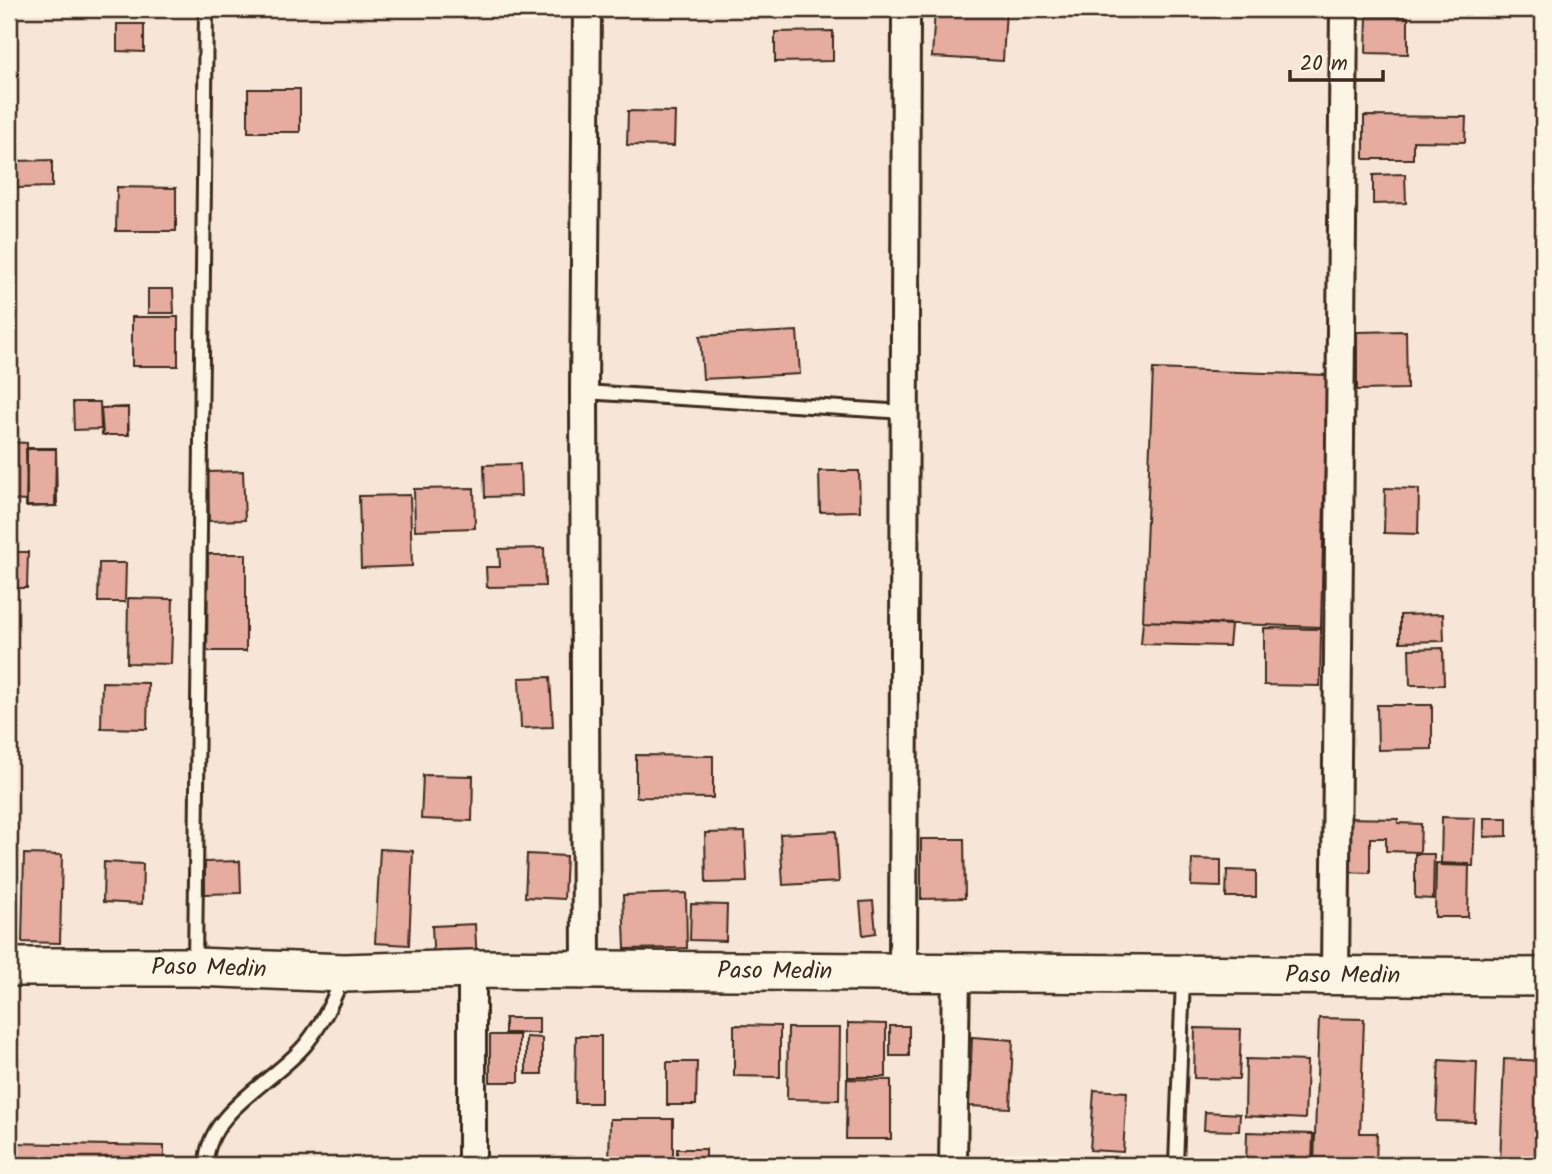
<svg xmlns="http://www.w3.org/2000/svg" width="1552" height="1174" font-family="Kalam,sans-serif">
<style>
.building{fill:#e5ac9f;stroke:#3b2a1e;stroke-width:2}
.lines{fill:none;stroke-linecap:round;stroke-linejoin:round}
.lane-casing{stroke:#3b2a1e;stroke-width:18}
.street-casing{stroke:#3b2a1e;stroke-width:32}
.secondary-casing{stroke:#3b2a1e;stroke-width:42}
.lane{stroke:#fcf5e5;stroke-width:12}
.street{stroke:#fcf5e5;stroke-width:26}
.secondary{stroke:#fcf5e5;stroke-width:37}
.labels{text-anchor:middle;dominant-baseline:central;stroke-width:7;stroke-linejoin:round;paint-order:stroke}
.street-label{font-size:24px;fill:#3b2a1e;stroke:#fcf5e5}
</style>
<rect width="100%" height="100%" fill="#f7e6d7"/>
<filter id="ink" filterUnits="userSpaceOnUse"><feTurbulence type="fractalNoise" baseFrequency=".0143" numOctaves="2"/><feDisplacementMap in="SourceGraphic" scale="14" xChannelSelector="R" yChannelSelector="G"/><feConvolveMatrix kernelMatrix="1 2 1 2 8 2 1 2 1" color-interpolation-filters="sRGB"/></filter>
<g filter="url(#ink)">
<path class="building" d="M935,9H1006L1003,61L932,57Z
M1367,16L1408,17V54L1366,53Z
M117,24H144V52L117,51Z
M833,31V61L775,62V32Z
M248,89H300V132H248Z
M628,111L675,112L674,146L627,145Z
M1364,116L1466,117L1465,142L1413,141V159H1364Z
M52,160V187L17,188V161Z
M1405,174L1406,203L1373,204V175Z
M117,187L176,188V231H116Z
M148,289H173L174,313H148Z
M132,317H178V366H132Z
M797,331L800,374L703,379L700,336Z
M1406,331L1407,389L1357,390V332Z
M1153,369L1327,375L1321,627L1143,621Z
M73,402H100L101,429L74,430Z
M73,402H100L101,429L74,430Z
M128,407V435H102L101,408Z
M101,408H128V435H102Z
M101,408H128L129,435H103Z
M9,442L27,443V501L9,500Z
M9,442L27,443V501L9,500Z
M27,448H56L55,506H26Z
M26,449H56L57,506L27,507Z
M520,464L521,496L485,497L484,465Z
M243,471L245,520L209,521L208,472Z
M819,471H859L860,511L820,512Z
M474,488L475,528L415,530L414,489Z
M1385,488L1419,489L1418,534L1384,533Z
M410,495L412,566L361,568L359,496Z
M544,548L545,586L487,587L486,567H500L499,549Z
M9,552H28L27,588H9Z
M208,554H246V651H207Z
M99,563H126L125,602H98Z
M128,598L173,599L171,664L127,663Z
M1443,614L1444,641L1400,642V615Z
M1143,621L1231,625L1229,646L1141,644Z
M1264,628L1321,629L1320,686L1264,685Z
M1443,648L1444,685H1410L1409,649Z
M550,677L553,727L521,728L519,678Z
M102,682L148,683L147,729L101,728Z
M1377,705H1432V749L1378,750Z
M636,755L713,756V798L636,797Z
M423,775L473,776L472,821L421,819Z
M1442,817L1475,818L1473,866L1441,865Z
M1343,818L1398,819V823L1421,824L1420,852L1386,851V838H1370V873L1342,872Z
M1484,818H1507V836L1484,837Z
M836,831L839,882L783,885L780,834Z
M745,832L747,882L706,883L705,833Z
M921,839H964L965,898L921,899Z
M380,849L413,851L409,945L375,943Z
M24,854L62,855L60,943L22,942Z
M527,854L566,856L564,899L525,897Z
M1415,854H1434L1433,899L1415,898Z
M1192,859L1221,860V887L1191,886Z
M240,861L241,893L205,894V862Z
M104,862L143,864L142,904L103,902Z
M1436,863L1469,864L1468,917H1435Z
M1227,870L1256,871V897H1226Z
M686,893L687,948L625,949L623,895Z
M873,901L876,933L863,935L860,902Z
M691,904L727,905L726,941L690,940Z
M475,924L477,964L434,966L432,926Z
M505,1018H539V1033H505Z
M1319,1018L1364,1019L1360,1133H1377L1376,1165H1314Z
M848,1023L886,1024V1077H848Z
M734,1025L780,1026V1077L734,1076Z
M890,1026H909V1056H890Z
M788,1028H840L839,1100L787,1099Z
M1195,1028L1241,1029L1239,1079L1194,1078Z
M490,1035H519V1082H490Z
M576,1036H601V1103H575Z
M526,1037L542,1038V1074H526Z
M972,1037L1013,1040L1010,1108L969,1106Z
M1246,1059L1307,1061L1305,1119L1245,1116Z
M1504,1059L1543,1061V1165L1500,1164Z
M1439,1060L1477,1062L1475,1122L1436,1121Z
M667,1062H697L696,1105H667Z
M847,1079L891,1080V1139H846Z
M1094,1090L1127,1092L1123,1152L1090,1150Z
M1205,1112L1240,1114L1239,1131L1204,1130Z
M610,1119H673V1165H609Z
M1247,1132L1313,1134L1312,1165H1246Z
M9,1143L164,1146V1165H9Z
M677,1149H706V1165H677Z"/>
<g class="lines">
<g class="lane-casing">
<path id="lane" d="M584,392L905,412
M195,963L206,9
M206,1165C206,1111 275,1082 306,1044C322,1024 333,1002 342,978
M1176,1165L1183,978"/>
</g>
<g class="street-casing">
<path id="street" d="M586,969L584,392L587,9
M903,971L906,9
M1335,975L1344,9
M472,1165V969
M953,1165L956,972"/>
</g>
<g class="secondary-casing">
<g id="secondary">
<path id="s1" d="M9,967H195L344,973L472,969L1543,977"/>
</g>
</g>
<use href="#lane" class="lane"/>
<use href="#street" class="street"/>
<use href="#secondary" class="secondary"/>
</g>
</g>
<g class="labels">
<g class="street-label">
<text stroke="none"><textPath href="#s1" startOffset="200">Paso Medin</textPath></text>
<text stroke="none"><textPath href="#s1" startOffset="766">Paso Medin</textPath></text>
<text stroke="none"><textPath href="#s1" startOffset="1334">Paso Medin</textPath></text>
</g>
</g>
<rect width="1552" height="1174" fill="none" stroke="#fcf5e5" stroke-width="35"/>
<rect x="18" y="18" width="1517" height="1139" fill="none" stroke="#3b2a1e" stroke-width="2.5" filter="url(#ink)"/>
<path d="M1290 70v10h93v-10" fill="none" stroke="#3b2a1e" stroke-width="3.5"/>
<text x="1300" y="70" font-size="21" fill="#3b2a1e" stroke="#fcf5e5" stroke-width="5" paint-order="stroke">20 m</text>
</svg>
